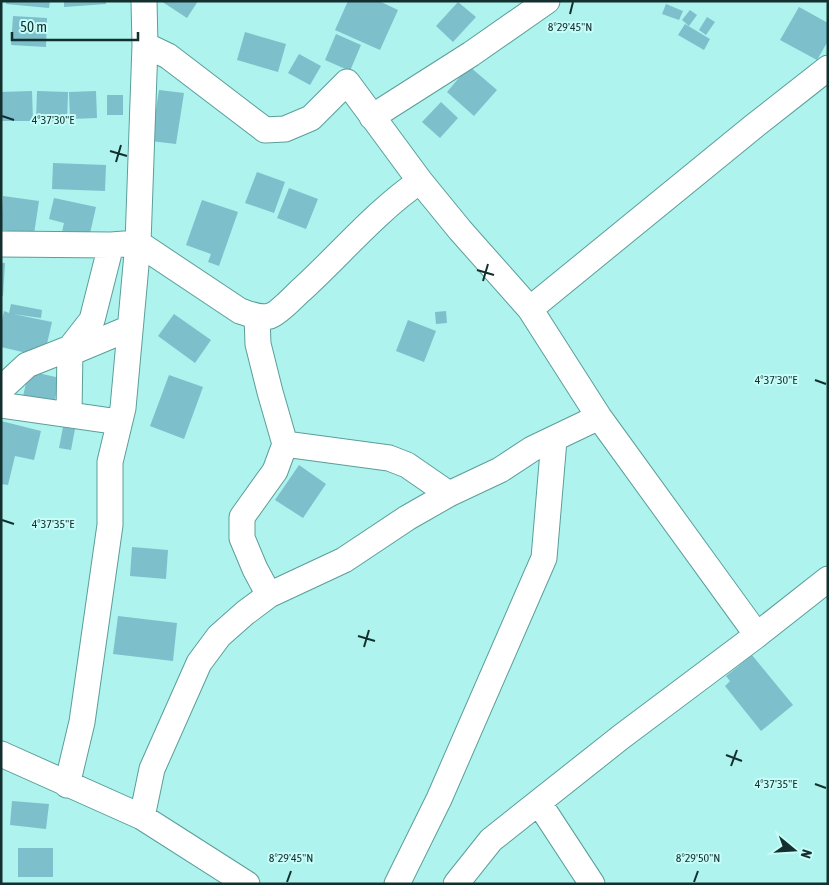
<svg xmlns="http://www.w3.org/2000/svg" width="829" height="885" font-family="'Asap Condensed',sans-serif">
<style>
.building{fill:#7dbfcb}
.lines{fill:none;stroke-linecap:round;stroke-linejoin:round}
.minor-casing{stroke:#5b9e99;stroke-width:27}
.minor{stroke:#fff;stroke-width:25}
.ticks{fill:none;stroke:#13302e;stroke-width:2}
.ticks-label{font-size:12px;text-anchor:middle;fill:#13302e;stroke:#c7fdf9;stroke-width:4;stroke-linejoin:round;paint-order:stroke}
</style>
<rect width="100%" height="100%" fill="#aef3ee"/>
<path class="building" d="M6,1H50L49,8L6,4Z
M64,1H106V4L64,7Z
M161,1H198L187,18Z
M348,1H379L398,10L380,50L335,30Z
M458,2L476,17L453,42L436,26Z
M666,4L683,11L679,20L662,14Z
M799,7L828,23V41L817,60L780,40Z
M690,10L697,15L689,26L682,20Z
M13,16L47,18L46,47L11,45Z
M707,17L715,22L706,35L699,30Z
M685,24L710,39L704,50L678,35Z
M245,32L286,44L278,72L237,60Z
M336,34L361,45L350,71L325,60Z
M299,54L321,66L310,85L288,73Z
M469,66L497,90L474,116L447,92Z
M159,90L184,93L176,144L151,141Z
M32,91L33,121H1V92Z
M37,91L68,92L67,122L36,121Z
M96,91L97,118L70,119L69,92Z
M107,95H123V115H107Z
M441,102L458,118L440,138L422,122Z
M53,163L106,165L105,191L52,189Z
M257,172L285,182L274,213L245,203Z
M289,188L318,199L306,229L277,218Z
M3,196L39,201L34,234L1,230Z
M54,198L96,207L89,238L62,232L64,223L49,219Z
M202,200L238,212L219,266L208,262L211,254L186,245Z
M1,263H5L3,296H1Z
M11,304L42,310L41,318L13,314L52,322L44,357L1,347V324L4,311L9,313Z
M446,311L447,323L436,324L435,312Z
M174,314L211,340L195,363L158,336Z
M408,320L436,331L424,362L396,351Z
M29,371L60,378L54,403L23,396Z
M169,375L203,387L184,439L150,426Z
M1,421L41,431L34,460L15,456L8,485L1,484Z
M63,427L75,429L71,450L59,448Z
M299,465L326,484L303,518L275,500Z
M132,547L168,550L166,579L130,576Z
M118,616L177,623L173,661L113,654Z
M752,655L793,705L761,731L725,686L730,681L726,676Z
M12,801L49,804L46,829L10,825Z
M18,848H53V877H18Z"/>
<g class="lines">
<g class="minor-casing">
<path id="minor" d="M145,45L168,56L265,130L285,129L311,118L347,82L420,181L460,230L530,309L599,417L757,635
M372,117L471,54L547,1
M1,244L111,245L138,243L240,311C250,314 260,319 270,316C277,314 293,298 299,292C340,255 375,212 420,181
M530,309L753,127L828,68
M257,317L258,344L270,392L285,444L275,471L242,517V538L255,569L269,595
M70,353L130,328
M1,389L27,365L70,348L92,320L111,245
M1,405L119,422
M69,414L70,348
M285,444L389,458L407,465L449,494
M1,754L142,817L247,884
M67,785L82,722L110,525V462L123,408L138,243L145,45L144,1
M539,803L592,884
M142,817L152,769L199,663L219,636L245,613L269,595L344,560L407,518L449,494L500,470L532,449L599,417
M397,884L439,799L544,558L554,440
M456,884L491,840L621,737L757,635L828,579"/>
</g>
<use href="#minor" class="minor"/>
</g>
<path class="ticks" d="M570,14L573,2M2,116L14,120M110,151L127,156M116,162L121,145M477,270L494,275M483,281L488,264M815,380L826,384M2,520L14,524M358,636L375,641M364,647L369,630M726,755L742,761M731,766L737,750M815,784L826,788M287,882L291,871M694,882L698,871"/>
<g class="ticks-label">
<text x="570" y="31">8°29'45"N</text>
<text x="53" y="124">4°37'30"E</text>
<text x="776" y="384">4°37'30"E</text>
<text x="53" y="528">4°37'35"E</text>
<text x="776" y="788">4°37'35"E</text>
<text x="291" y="862">8°29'45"N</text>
<text x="698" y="862">8°29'50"N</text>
</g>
<rect width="829" height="885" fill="none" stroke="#13302e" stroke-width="5"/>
<g transform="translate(794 850) rotate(108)" stroke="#c7fdf9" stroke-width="4" paint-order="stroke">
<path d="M0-4L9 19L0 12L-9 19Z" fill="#13302e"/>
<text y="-8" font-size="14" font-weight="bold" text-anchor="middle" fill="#13302e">N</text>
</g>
<path d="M12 32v8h126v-8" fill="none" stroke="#13302e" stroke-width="2.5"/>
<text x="20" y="32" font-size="15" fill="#13302e" stroke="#c7fdf9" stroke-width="4" paint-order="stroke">50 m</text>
</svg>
